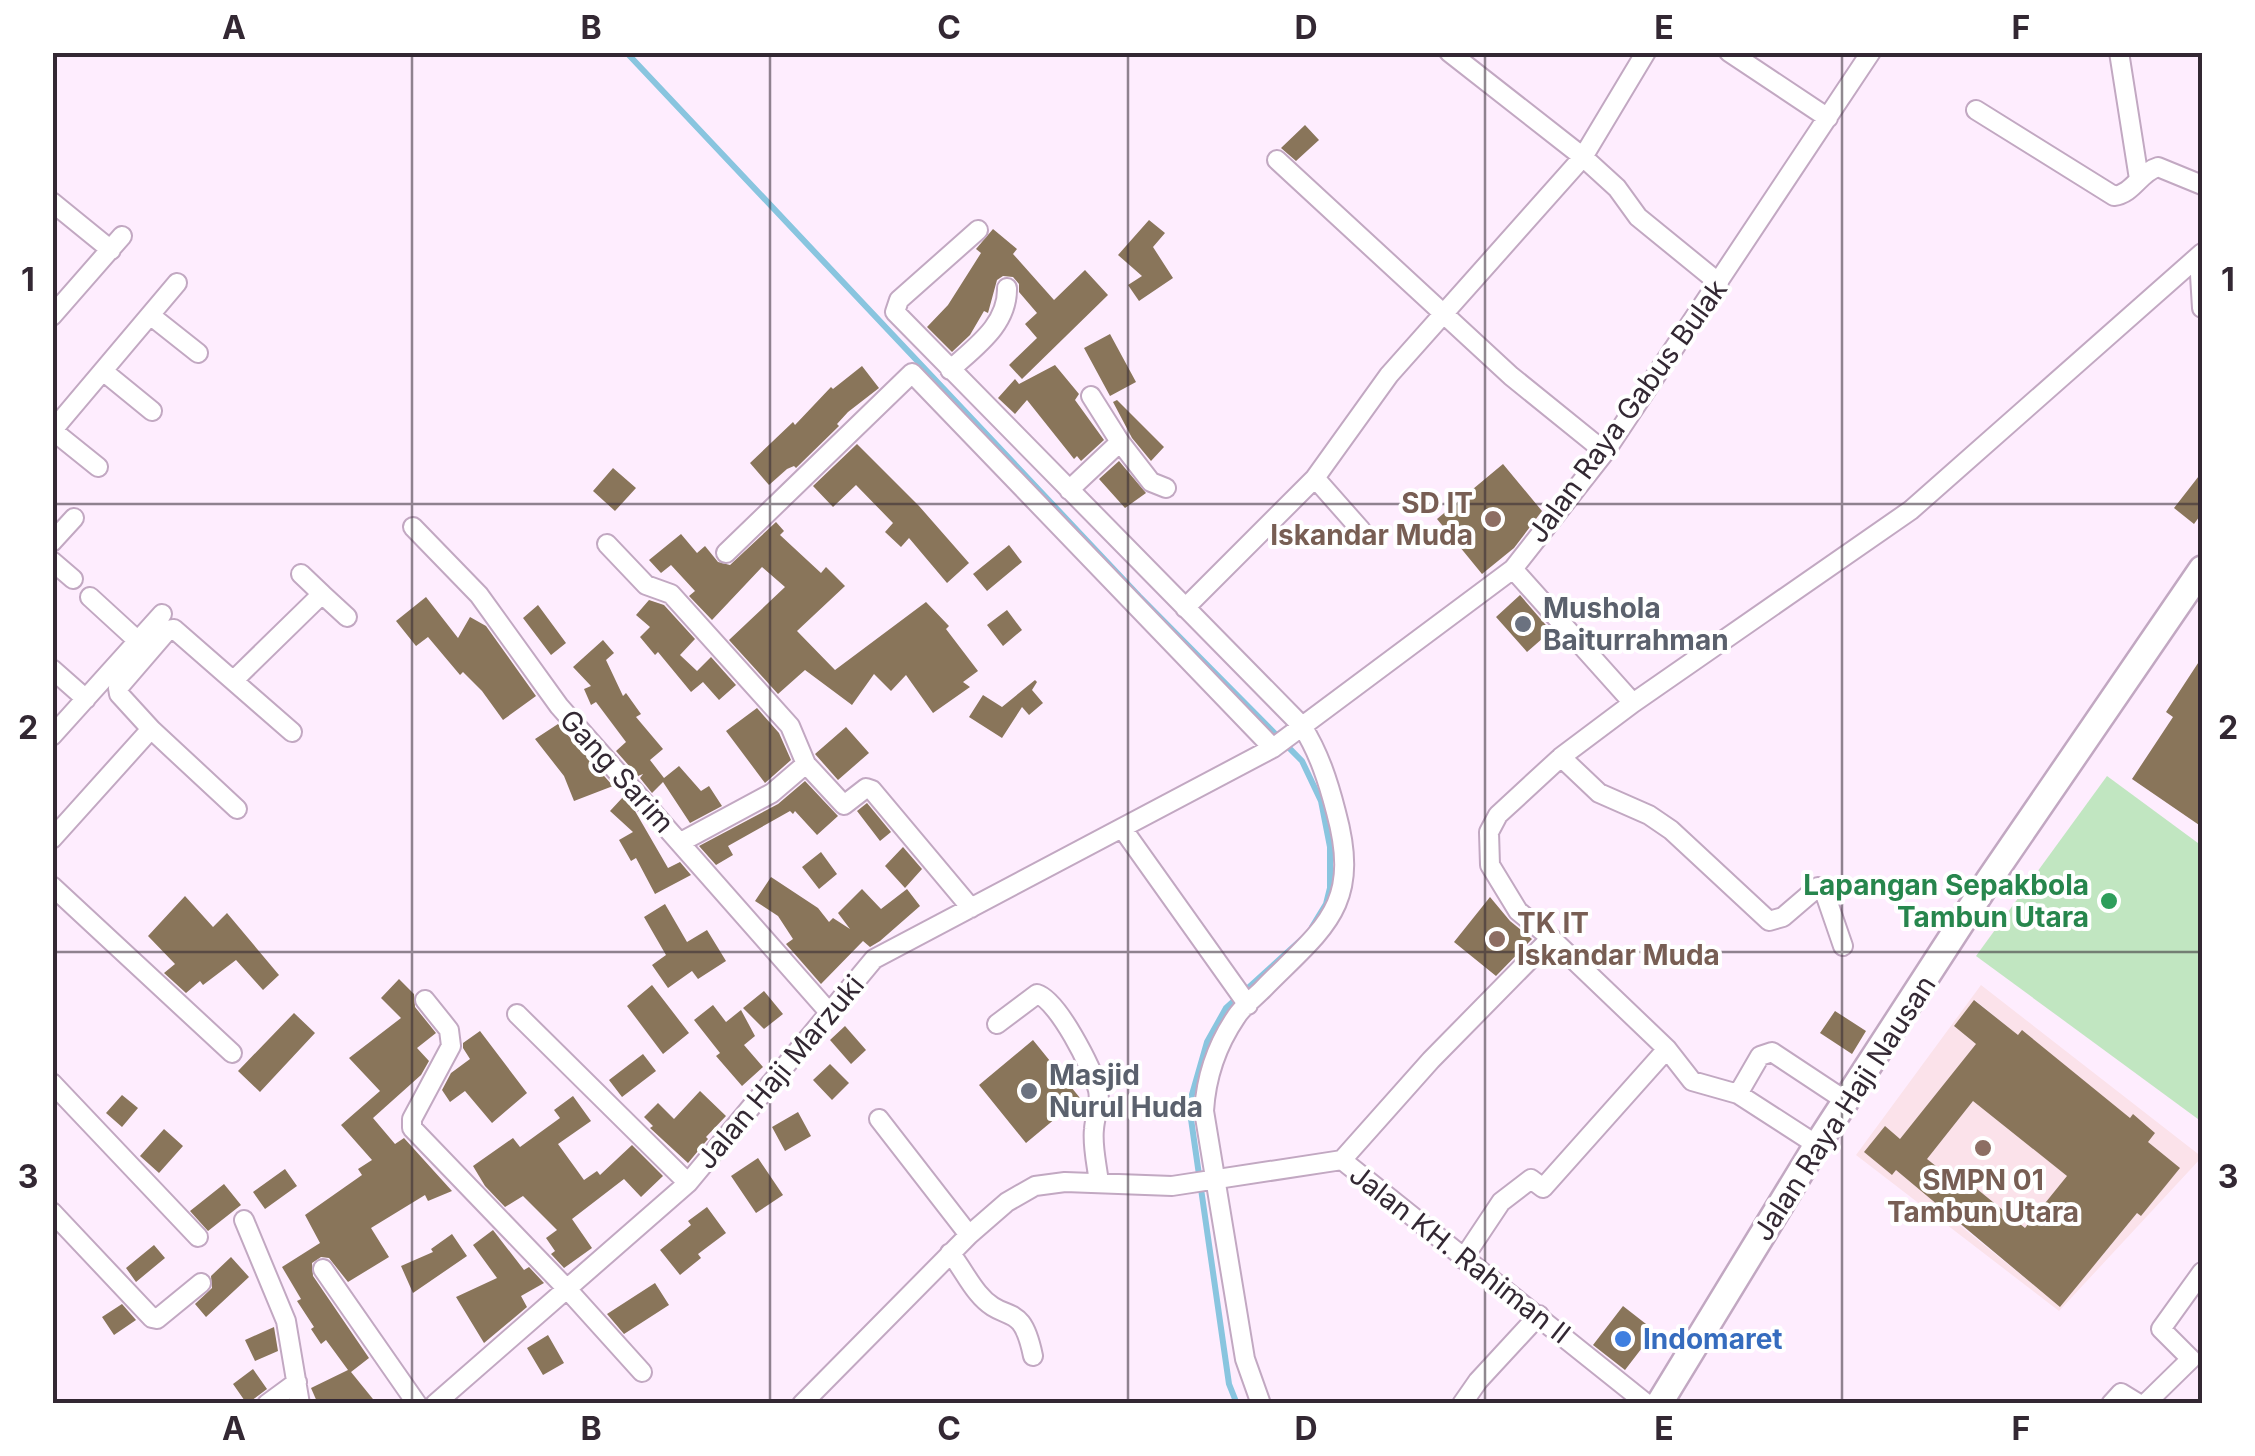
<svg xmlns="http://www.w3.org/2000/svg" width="2255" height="1456" font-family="Inter,sans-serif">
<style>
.education{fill:#fbe2ea;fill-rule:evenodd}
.green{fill:#c1e6c1}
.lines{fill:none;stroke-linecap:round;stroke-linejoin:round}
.stream{stroke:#89c5df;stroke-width:6}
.building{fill:#89755a;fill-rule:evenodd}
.street-casing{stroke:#c2a8c2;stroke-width:22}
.secondary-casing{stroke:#c2a8c2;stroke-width:30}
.street{stroke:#fff;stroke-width:18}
.secondary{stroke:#fff;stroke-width:25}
.grid{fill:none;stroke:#332833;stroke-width:2.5;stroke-opacity:0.55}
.education-dot{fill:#8d6e63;stroke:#fff;stroke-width:4}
.worship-dot{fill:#6b7280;stroke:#fff;stroke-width:4}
.leisure-dot{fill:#2e9e5b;stroke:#fff;stroke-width:4}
.shop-dot{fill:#3f7fe0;stroke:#fff;stroke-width:4}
.labels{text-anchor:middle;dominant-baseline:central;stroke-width:8;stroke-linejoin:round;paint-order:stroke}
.street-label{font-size:28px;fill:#332833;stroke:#fff}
.education-label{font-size:28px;font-weight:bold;fill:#785e54;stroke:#fff;text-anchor:end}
.worship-label{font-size:28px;font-weight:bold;fill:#5b616d;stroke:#fff;text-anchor:start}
.leisure-label{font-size:28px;font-weight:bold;fill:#27864d;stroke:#fff;text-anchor:end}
.shop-label{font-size:28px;font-weight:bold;fill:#366cbe;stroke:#fff;text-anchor:start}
.neatline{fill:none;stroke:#332833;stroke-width:4}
.grid-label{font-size:32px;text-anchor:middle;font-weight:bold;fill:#332833}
</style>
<rect width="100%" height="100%" fill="#feedfe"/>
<path class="education" d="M1981,985L2202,1157L2059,1311L1856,1155ZM1975,1000L2014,1032L1993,1058L1954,1026ZM1960,1065L1985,1086L1934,1150ZM1918,1152L1951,1179L1934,1201L1901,1174ZM2179,1168L2141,1216L2115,1195ZM1961,1176L2059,1255L2035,1286L1937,1207ZM2104,1202L2129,1223L2097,1262L2072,1241Z"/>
<path class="green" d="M2107,776L2202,846V1122L1976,956Z"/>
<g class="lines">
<path class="stream" d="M626,52L1139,596L1302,761L1321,801L1330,847V888L1326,904L1312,927
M1237,1404L1229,1384L1189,1105L1207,1042L1226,1008L1301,940"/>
</g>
<path class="building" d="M1305,125L1319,140L1296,161L1281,148Z
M1149,220L1165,233L1153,247L1173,278L1139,301L1128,285L1142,276L1118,255Z
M993,229L1017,249L1013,254L1054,300L1085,270L1108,295L1022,379L1009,365L1037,338L1025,324L1037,313L1019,292V284L1013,277L1003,276L997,280L988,313L984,311L970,335L952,352L927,327L948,305L981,253L976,249Z
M1110,334L1136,382L1110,396L1084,348Z
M1055,365L1079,394L1075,400L1104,440L1081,461L1077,456L1074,459L1027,400L1015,414L998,398L1015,379L1019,384Z
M862,366L879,388L848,412L837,424L839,426L796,468L794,466L787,469L769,485L750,463L793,422L795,425L831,387L833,389Z
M1117,400L1164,447L1151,461L1132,438L1113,402Z
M857,444L919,506L969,563L947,583L909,538L901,547L885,532L893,523L856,485L833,507L813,486Z
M1119,461L1146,493L1125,508L1099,479Z
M1503,464L1542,511L1514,548L1482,574L1437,519Z
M613,468L636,488L615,511L593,491Z
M2202,472V513L2194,524L2174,508Z
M776,522L784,531L780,535L821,573L826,567L845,586L797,631L835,670L926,602L949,626L946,629L978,671L963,682L970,687L933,713L906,675L891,691L874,674L852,705L805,670L778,694L729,640L785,587L762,567L712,620L689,596L695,591L671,565L661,573L649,560L681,534L697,553L705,546L718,562L730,565Z
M1009,545L1022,562L987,591L973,574Z
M1520,595L1551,631L1527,652L1496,617Z
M426,597L458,638L470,617L486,626L536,696L503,720L482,691L463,672L460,675L428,637L416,646L396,621Z
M649,600L664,605L695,639L680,655L697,671L711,657L736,685L719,700L703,682L691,692L658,652L655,655L640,637L650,627L636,615Z
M538,605L566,643L551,655L523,618Z
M1007,610L1022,630L1003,646L987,625Z
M603,640L614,653L606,660L623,696L626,693L641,714L636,717L663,749L650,760L664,778L679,766L701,791L709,786L722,806L690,823L663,782L652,793L640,778L643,774L638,776L616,751L626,742L596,702L591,705L584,689L591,686L573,667Z
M2202,657V827L2132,779L2173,717L2166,712Z
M1035,680L1037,682L1032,690L1043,703L1029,715L1022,707L1002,738L969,717L983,695L1002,707Z
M757,708L779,733L791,760L765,783L726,731Z
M558,724L613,786L574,801L564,776L535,739Z
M846,727L869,753L838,780L815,754Z
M805,781L838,816L817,835L795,811L793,814L790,811L728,846L733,855L716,865L699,846L778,804Z
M623,797L635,811L668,868L680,862L691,875L655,894L636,858L631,861L619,840L633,832L610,811Z
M867,803L891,832L880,841L857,811Z
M903,847L922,869L905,888L885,866Z
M821,852L837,874L819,889L802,867Z
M771,877L818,908L829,922L833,918L850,929L838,913L862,889L881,909L907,889L920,906L880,941L870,947L863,941L821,984L786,944L793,939L778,916L755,901Z
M185,896L213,927L227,913L279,975L263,990L236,960L203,985L200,981L186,993L164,973L175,964L148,936Z
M1490,897L1510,921L1532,939L1496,976L1454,942Z
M665,904L687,942L707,930L726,961L698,979L692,971L668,988L652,965L666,955L644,917Z
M399,979L414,994L415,1007L436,1033L417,1048L429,1061L421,1075L373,1118L395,1144L404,1138L452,1191L428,1201L425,1195L371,1228L389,1257L348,1282L329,1258L321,1257L312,1263L313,1276L369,1358L351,1372L377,1404H318L311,1388L348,1370L326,1340L321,1344L311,1329L314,1327L297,1301L301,1299L282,1267L320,1243L305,1215L362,1175L358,1169L372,1160L341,1125L380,1091L349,1058L401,1018L381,998Z
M652,985L689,1033L663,1054L627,1006Z
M764,991L783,1014L764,1029L743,1008Z
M1974,1000L2018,1035L2022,1030L2130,1118L2133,1114L2155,1133L2148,1142L2180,1168L2141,1216L2137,1213L2060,1307L1896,1170L1892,1175L1864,1152L1885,1126L1900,1139L1976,1044L1954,1026ZM1973,1101L2067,1176L2025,1228L1961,1176L1956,1182L1927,1159Z
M713,1005L726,1022L741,1010L755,1036L744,1045L763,1067L742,1086L716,1056L720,1053L694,1020Z
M1835,1011L1866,1031L1852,1054L1820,1033Z
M294,1013L315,1033L260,1092L238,1071Z
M845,1026L866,1050L851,1064L830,1040Z
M480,1031L527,1093L492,1123L465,1091L450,1102L442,1090L451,1073L470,1059L463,1048V1043Z
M1033,1040L1080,1098L1026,1143L979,1085Z
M643,1054L656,1071L622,1097L609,1080Z
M830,1064L849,1083L832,1100L813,1080Z
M700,1091L726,1116L706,1137L708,1139L688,1163L650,1128L653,1126L644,1117L658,1103L674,1119Z
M122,1095L138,1108L122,1127L106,1113Z
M573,1096L591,1121L558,1144L584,1180L597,1171L600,1175L632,1145L663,1176L641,1197L624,1179L572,1219L592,1248L564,1268L551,1254L555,1251L546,1238L557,1230L523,1196L505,1207L485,1186L473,1166L513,1138L520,1147L560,1118L554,1110Z
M798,1112L811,1136L785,1151L772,1127Z
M164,1129L183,1146L159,1173L140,1156Z
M758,1158L783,1195L756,1213L731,1176Z
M285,1169L297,1186L265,1209L253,1192Z
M224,1184L241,1205L208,1231L190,1211Z
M707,1207L726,1233L698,1254L701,1258L680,1275L660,1250L691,1225L688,1221Z
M493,1230L524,1270L529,1267L544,1283L521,1296L527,1307L484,1343L456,1297L497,1278L473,1245Z
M452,1234L467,1256L413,1293L401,1266L433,1252L431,1249Z
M154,1245L165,1258L136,1282L126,1268Z
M231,1257L249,1277L206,1317L195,1304L212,1288L211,1276Z
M655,1283L669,1305L624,1334L607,1314Z
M122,1304L136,1320L114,1335L102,1317Z
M1623,1306L1655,1331L1625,1370L1593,1345Z
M274,1327L278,1351L255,1361L245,1340Z
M548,1335L564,1363L543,1375L527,1348Z
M253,1369L267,1389L247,1404L233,1384Z"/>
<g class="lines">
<g class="street-casing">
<path id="street" d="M1449,52L1583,157L1617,188L1638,217L1719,283
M1729,52L1828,118
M2119,52L2139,179
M1976,110L2114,196C2133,194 2140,172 2158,167L2202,185
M1277,160L1511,376L1605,452
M52,202L111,250
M978,230L899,300L895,312L1302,726C1319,753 1328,781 1336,812C1362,907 1323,928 1263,989C1254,998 1242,1007 1236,1017C1217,1045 1206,1078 1204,1111L1245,1359L1261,1404
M2199,258L2202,308
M150,315L198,353
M52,316L122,236
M950,370C975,347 1008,325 1007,288
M103,371L152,411
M52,430L98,467
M52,431L177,283
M1120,442L1151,482L1166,488
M1315,478L1361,530
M1069,490L1120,442L1091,396
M413,527L479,595L559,706L828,1011
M52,542L74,518
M607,544L646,585L671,594L790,726L806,764
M726,553L912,373L1273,748
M52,561L73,579
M1513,569L1633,703
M322,594L347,617
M90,597L138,641
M1185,608L1315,478L1389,375L1583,157L1646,52
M52,669L86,699
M234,680L322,594L301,574
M151,729L119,694L118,688L168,630L174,629L292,732
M52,736L162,614
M1561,757L1599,793L1649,815L1671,830L1769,921L1783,917L1818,887L1823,888L1843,946
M1122,828L1248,1005
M52,839L151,729L237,809
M681,842L772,793L806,764L844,805L866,788L872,790L971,908
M52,886L232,1053
M425,1000L449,1030L451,1046L412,1119V1128L568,1290L642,1372
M517,1014L688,1183
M997,1024L1037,994C1058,1000 1092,1068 1098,1090C1101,1104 1095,1115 1094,1129C1092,1146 1097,1165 1099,1183
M52,1083L198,1237
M1738,1094L1760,1056L1772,1052L1846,1101
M879,1119L969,1235
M1817,1145L1738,1094L1692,1081L1667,1049L1551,938L1518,911L1490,865L1489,832L1498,815L1561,757L1633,703L1911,510L2202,253
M1342,1160L1431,1060L1551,938
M52,1212L152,1318L157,1319L201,1283
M244,1220L286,1321L300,1404
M950,1253C961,1266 967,1280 978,1293C1005,1326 1021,1298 1033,1356
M1463,1259L1501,1202L1531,1179L1543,1188L1667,1049
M323,1269L417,1404
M267,1404L297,1382
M435,1404L688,1183L874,959L1273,748L1513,569L1605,452L1871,52
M802,1404L969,1235L1007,1202L1035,1186L1065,1182L1172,1186L1342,1160L1647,1404
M1462,1404L1478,1381L1539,1315
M2111,1404L2121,1393L2139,1404
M2145,1404L2191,1359L2161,1329L2202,1272"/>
</g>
<g class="secondary-casing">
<path id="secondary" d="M1659,1404L1817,1145L1989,880L2202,569"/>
</g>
<use href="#street" class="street"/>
<use href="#secondary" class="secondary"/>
</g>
<path class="grid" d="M412,52V1404M770,52V1404M1128,52V1404M1485,52V1404M1842,52V1404M52,504H2202M52,952H2202"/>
<g class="education-dot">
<circle cx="1493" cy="519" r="10"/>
<circle cx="1497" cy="939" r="10"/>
<circle cx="1983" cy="1148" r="10"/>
</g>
<g class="worship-dot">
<circle cx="1523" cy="624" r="10"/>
<circle cx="1029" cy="1091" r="10"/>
</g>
<circle class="leisure-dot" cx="2109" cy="901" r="10"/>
<circle class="shop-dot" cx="1623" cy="1339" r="10"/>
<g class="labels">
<g class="street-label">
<text transform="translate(1627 411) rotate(-54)">Jalan Raya Gabus Bulak</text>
<text transform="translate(617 771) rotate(48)">Gang Sarim</text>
<text transform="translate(780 1072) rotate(-50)">Jalan Haji Marzuki</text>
<text transform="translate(1844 1108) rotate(-57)">Jalan Raya Haji Nausan</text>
<text transform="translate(1460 1254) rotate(38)">Jalan KH. Rahiman II</text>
</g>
<g class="education-label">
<text x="1473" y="503">SD IT<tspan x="1473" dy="32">Iskandar Muda</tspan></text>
<text x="1517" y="923" text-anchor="start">TK IT<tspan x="1517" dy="32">Iskandar Muda</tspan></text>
<text x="1983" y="1180" text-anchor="middle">SMPN 01<tspan x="1983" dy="32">Tambun Utara</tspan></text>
</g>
<g class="worship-label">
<text x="1543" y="608">Mushola<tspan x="1543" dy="32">Baiturrahman</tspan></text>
<text x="1049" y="1075">Masjid<tspan x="1049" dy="32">Nurul Huda</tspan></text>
</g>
<g class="leisure-label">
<text x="2089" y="885">Lapangan Sepakbola<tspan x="2089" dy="32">Tambun Utara</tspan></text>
</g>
<g class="shop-label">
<text x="1643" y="1339">Indomaret</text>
</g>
</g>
<rect width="2255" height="1456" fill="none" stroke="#ffffff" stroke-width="110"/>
<rect x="55" y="55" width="2145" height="1346" class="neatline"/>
<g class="grid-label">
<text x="234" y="39">A</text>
<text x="591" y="39">B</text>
<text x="949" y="39">C</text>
<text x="1306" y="39">D</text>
<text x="1664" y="39">E</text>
<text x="2021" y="39">F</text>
<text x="28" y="291">1</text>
<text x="2228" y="291">1</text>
<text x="28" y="739">2</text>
<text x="2228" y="739">2</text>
<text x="28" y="1188">3</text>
<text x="2228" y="1188">3</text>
<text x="234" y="1440">A</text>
<text x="591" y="1440">B</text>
<text x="949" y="1440">C</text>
<text x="1306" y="1440">D</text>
<text x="1664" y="1440">E</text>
<text x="2021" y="1440">F</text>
</g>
</svg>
